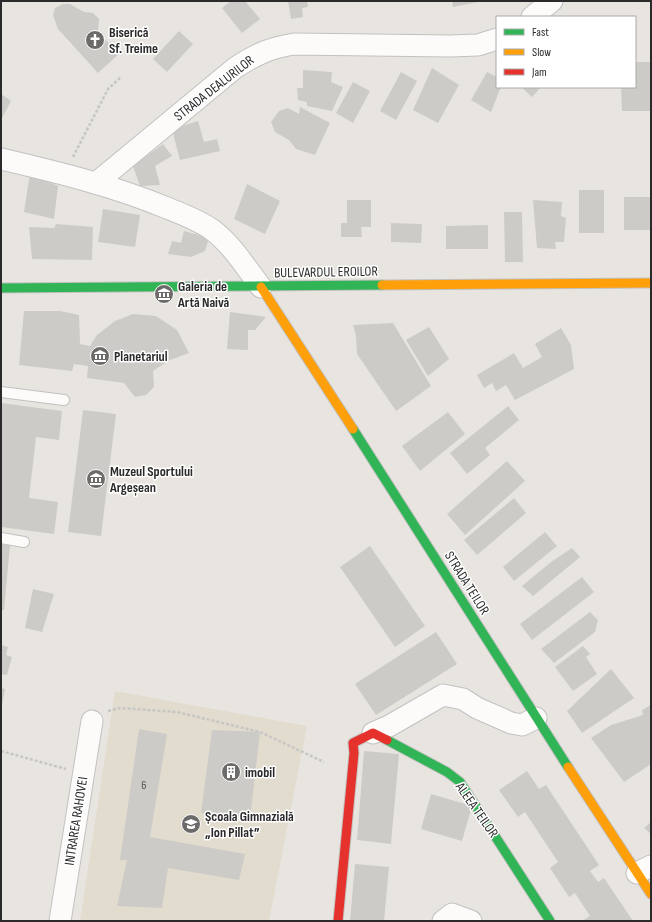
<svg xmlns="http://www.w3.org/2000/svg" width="652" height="922" font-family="'Sofia Sans Condensed',sans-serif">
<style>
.education{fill:#e2dccf}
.building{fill:#cdcbc7}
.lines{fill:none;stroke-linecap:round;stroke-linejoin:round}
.lane-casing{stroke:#c2c1c1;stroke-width:12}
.street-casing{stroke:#c2c1c1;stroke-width:23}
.fast-casing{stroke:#c2c1c1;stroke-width:11}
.slow-casing{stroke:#c2c1c1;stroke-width:11}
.jam-casing{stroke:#c2c1c1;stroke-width:11}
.path{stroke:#c6c6c5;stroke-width:2.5;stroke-dasharray:3 2;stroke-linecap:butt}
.lane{stroke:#fcfbfa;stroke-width:10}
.street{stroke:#fcfbfa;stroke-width:21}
.fast{stroke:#30b455;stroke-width:9}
.slow{stroke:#ff9f0a;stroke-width:9}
.jam{stroke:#e5322d;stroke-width:9}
.labels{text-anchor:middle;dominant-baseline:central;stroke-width:3;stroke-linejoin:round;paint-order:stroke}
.number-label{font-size:12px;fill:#545453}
.poi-label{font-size:14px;font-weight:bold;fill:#2a2a2a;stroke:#fff;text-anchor:start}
.street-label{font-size:14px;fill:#2a2a2a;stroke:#fff}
</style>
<rect width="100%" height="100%" fill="#e8e5e0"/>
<path class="education" d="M115,691L307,726L269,921H80Z"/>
<path class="building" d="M231,1H245L260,19L242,33L222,8Z
M288,1H307L308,7L302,8L303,17L291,19Z
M452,1H478V2L453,7Z
M63,4H70L84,12L93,13L99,19L98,32L119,54L98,73L58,29L53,15L55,8Z
M179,31L193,44L167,72L153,59Z
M635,62H651V111H622L621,87H635Z
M432,68L459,85L438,123L413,110Z
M303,70L332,72L331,82L343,87L332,111L307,106V102L298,100L297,88H303Z
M401,72L417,81L396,120L380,111Z
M487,72L497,77V87H501L491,112L471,100Z
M353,82L370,91L353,123L336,113Z
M521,87H541L532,97Z
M1,94L11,101L1,120Z
M300,107L330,123L315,155L296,149L289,140L275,132L271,122L279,111L288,108L299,114Z
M198,121L204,142L217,139L220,151L180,160L172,129Z
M163,144L172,156L155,166L160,185L140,186L133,166Z
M30,173L58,186L54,219L24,212Z
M247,184L280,201L265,234L234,219Z
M579,190H604V233H579Z
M624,197H651V230H624Z
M347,200H371V227H361L362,237H341V223H347Z
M533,200L562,202L561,216L566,218L564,242H555L556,249L537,248Z
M103,209L140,215L135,247L98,242Z
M504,212H522L523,262H505Z
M391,223L422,224L421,243L391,242Z
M56,224L93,227L92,260L32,259L29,227L54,228Z
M488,225V249H446V226Z
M184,231L209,238L205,251L191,257L168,254L172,241L181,243Z
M24,311H60L79,315L80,344L90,346L97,335L115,321L133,314L156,316L177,330L189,353L170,360L153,371L154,387L146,395L135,397L124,383L87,378L88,366L74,364L72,371L19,365Z
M230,312L266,317L255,330H248V350L227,349Z
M393,323L431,386L396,411L357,354L356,336L353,325Z
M429,327L449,359L428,376L406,340Z
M561,328L571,345L574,369L515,400L506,385L496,391L492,383L484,388L477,375L514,353L523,368L542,357L535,344Z
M1,403L62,411L59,440L36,437L29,498L58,502L54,534L1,527Z
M508,406L519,420L485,448L490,455L467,474L450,453Z
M83,410L116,414L101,536L68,532Z
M448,412L465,434L420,471L402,446Z
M507,461L525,481L465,535L447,514Z
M514,498L526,513L477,555L464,540Z
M545,532L557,546L514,581L503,567Z
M1,544L10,545L4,610H1Z
M370,546L425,626L395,647L340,567Z
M572,548L580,557L533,596L522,586L551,562Z
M582,577L594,592L532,640L520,624Z
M33,589L54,594L42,632L25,628Z
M590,612L598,620L595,632L554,663L541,649Z
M436,632L457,664L376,715L355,684Z
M1,645L8,647L6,655L12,657L7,675L1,674Z
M583,646L590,654L586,657L597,674L573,691L555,667Z
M611,669L634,698L582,733L567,711Z
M1,688L5,689L2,705H1Z
M651,705V764L624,782L591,738L611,725L643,715L642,710Z
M139,729L167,734L150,837L245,854L239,880L168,868L162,908L117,906L127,860H120Z
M212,730L260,732L250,819L201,813Z
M364,751L399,754L391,844L357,840Z
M527,771L539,789L546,785L599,865L590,871L598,882L604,878L633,921H582L590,916L575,893L569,897L550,868L558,862L525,812L518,817L499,790Z
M431,794L472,806L462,841L421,829Z
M651,822V834L644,828Z
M355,864L389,867L384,921H350Z"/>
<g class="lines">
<g class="lane-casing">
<path id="lane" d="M1,392L64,400
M1,538L24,542"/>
</g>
<g class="street-casing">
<path id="street" d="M532,17L552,1
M1,159C57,172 114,186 167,208C182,214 198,220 211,229C231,243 246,268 261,287
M96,183L235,68C256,54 270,48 294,44L450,46L478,45L497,39
M373,733L389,726L443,695L463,699L477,708L511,723L522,725L536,718
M637,873L651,866
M60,921L92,721
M443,921L452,914L471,921"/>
</g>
<g class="fast-casing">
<path id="fast" d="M1,288L382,285
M353,429L568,767
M387,740L447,772L460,782L550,921"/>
</g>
<g class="slow-casing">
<path id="slow" d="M382,285L651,283
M261,287L353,429
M568,767L651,894"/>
</g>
<g class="jam-casing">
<path id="jam" d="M338,921L354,753L353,743L373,733L387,740"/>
</g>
<path class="path" d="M73,157L108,89L121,77
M108,711L120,708L177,712L260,732L324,762
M1,751L66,769"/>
<use href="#lane" class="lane"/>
<use href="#street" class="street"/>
<use href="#fast" class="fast"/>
<use href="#slow" class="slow"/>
<use href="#jam" class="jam"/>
</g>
<defs>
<g id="church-disc" transform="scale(1)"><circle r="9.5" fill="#6c6b6a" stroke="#fff"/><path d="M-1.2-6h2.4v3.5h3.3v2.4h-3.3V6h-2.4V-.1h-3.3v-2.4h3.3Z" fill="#fff"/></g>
<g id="museum-disc" transform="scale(1)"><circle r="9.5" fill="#6c6b6a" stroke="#fff"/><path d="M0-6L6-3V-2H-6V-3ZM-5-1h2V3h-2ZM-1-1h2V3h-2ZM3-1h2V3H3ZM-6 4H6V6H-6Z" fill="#fff"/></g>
<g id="building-disc" transform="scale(1)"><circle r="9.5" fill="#6c6b6a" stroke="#fff"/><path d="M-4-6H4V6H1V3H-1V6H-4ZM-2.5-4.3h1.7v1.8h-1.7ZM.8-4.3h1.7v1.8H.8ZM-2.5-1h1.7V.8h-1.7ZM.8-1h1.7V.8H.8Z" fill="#fff"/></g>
<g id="school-disc" transform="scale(1)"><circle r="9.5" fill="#6c6b6a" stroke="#fff"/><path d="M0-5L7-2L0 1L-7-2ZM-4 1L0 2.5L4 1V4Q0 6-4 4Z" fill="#fff"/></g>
</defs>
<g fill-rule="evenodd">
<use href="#church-disc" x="95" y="40"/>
<use href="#museum-disc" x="164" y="294"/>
<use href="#museum-disc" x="100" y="356"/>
<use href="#museum-disc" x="96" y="479"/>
<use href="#building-disc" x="231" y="772"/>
<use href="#school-disc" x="191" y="824"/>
</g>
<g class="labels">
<g class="number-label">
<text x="144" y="785">6</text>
</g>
<g class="poi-label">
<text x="109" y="32">Biserică<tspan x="109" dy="16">Sf. Treime</tspan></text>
<text x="178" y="286">Galeria de<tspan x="178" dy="16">Artă Naivă</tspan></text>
<text x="114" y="356">Planetariul</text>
<text x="110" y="471">Muzeul Sportului<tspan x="110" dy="16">Argeșean</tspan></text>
<text x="245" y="772">imobil</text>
<text x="205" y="816">Școala Gimnazială<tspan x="205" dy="16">„Ion Pillat”</tspan></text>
</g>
<g class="street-label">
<text transform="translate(214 88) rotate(-38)">STRADA DEALURILOR</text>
<text transform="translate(326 272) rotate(-1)">BULEVARDUL EROILOR</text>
<text transform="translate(467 583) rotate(58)">STRADA TEILOR</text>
<text transform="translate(477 810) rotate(55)">ALEEA TEILOR</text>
<text transform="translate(76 821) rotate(-81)">INTRAREA RAHOVEI</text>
</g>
</g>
<rect width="652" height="922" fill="none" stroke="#2a2a2a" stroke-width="4"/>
<rect x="496" y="16" width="140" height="72" fill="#ffffff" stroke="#aaaaaa"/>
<rect x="504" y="29" width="20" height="6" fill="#30b455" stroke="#aaaaaa"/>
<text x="532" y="36" font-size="12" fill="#2a2a2a">Fast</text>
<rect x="504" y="49" width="20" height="6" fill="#ff9f0a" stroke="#aaaaaa"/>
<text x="532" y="56" font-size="12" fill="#2a2a2a">Slow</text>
<rect x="504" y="69" width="20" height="6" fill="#e5322d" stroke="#aaaaaa"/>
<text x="532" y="76" font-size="12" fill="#2a2a2a">Jam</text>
</svg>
